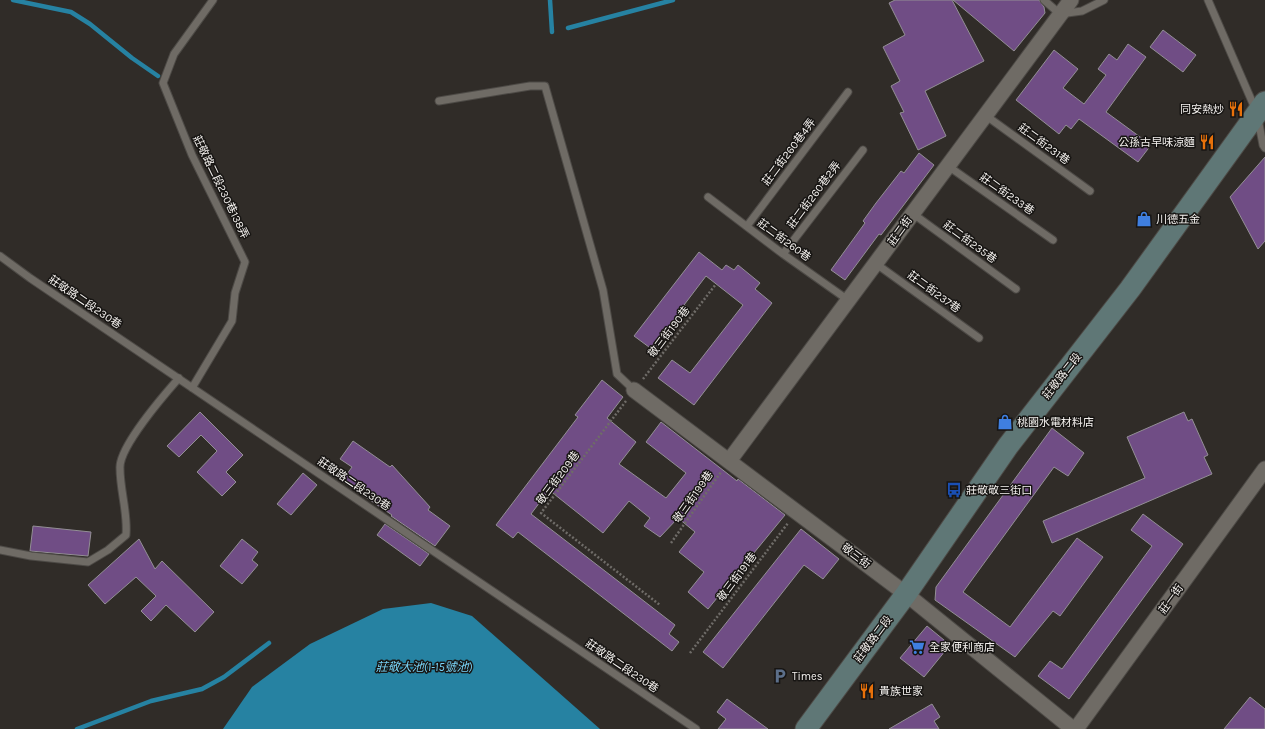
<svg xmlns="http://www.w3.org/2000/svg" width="1265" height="729" font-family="Karla,'Noto Sans TC',sans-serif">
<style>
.water{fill:#2682a2}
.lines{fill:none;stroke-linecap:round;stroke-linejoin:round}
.stream{stroke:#2682a2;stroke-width:4.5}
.building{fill:#704d85;stroke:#938f95}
.lane-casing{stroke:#4d4a46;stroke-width:9}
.street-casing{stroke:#4d4a46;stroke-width:17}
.secondary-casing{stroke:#4d4a46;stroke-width:23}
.path{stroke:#6f6c68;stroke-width:2.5;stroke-dasharray:2 2;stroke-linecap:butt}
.lane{stroke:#6f6b65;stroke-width:7}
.street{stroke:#6f6b65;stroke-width:15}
.secondary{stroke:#5f7776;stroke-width:21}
.labels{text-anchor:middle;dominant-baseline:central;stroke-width:3;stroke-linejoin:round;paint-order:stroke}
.poi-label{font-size:11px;fill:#f5f2ef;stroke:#171513;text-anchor:start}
.street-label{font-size:11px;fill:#f5f2ef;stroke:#171513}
.water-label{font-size:12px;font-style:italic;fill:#78d3f7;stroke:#171513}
</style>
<rect width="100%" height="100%" fill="#302c28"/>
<path class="water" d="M431,603L472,616L600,729H223L252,687L310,644L383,609Z"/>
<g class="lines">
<path class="stream" d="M13,0L71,12L90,24L132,58L158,76
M550,0L552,32
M568,28L673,0
M77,729L151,701L202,689L224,677L269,643"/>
</g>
<path class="building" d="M895,0H952L984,61L925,91L946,136L918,150L900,113L904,112L891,86L900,81L883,47L905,35L889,3Z
M953,0H1039L1044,7L1045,13L1014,51Z
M1163,30L1196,55L1183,72L1150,47Z
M1128,44L1146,57L1106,112L1151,145L1138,162L1079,119L1071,129L1066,125L1059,134L1016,100L1054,50L1078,69L1063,88L1084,104L1106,75L1098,69L1109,54L1117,60Z
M919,153L934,165L881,235L879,234L845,280L831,270L865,223L863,221L876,203L901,171L904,173Z
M1265,157V241L1258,249L1230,197Z
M699,252L722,270L726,265L734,270L738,265L760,283L755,289L772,303L694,405L658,378L672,360L690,373L743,305L706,276L684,305L686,306L653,350L634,336Z
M602,380L623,397L607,418L636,442L619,464L666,498L686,473L646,442L661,422L737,481L738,479L785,515L708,609L688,592L704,572L679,552L695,532L678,518L660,537L644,526L650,518L629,501L603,533L549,490L531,514L675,625L669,634L679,642L672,651L518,532L513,538L496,525L578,417L575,415Z
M200,412L243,455L226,472L236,482L222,496L197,472L217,451L201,435L179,457L167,446Z
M1184,412L1188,421L1192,419L1208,455L1204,457L1212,474L1052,543L1043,521L1145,478L1127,437Z
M1052,428L1084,453L1068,476L1054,467L963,592L1010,627L1077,538L1103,557L1060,616L1053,611L1015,657L935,600L936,587Z
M353,441L390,467L392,465L430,507L428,510L450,526L435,546L391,516L392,515L342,481L352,467L340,459Z
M303,473L317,485L291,515L277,504Z
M1143,514L1183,544L1069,699L1038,676L1050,661L1062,669L1152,546L1131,530Z
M385,524L429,554L420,566L377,535Z
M33,526L91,532L88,556L30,551Z
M801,529L839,559L823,579L804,565L723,668L703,652Z
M139,539L155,569L162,561L214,612L195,632L166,605L151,621L141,611L156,596L136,577L105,604L88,585Z
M242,539L258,552L252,560L258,565L242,584L220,566Z
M927,626L950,645L924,677L900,658Z
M1250,697L1265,709V729H1224Z
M727,699L768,729H718L726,719L717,712Z
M932,704L940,717L934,721L939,729H889Z"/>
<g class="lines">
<g class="lane-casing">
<path id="lane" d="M1044,0L1060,14L1082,11L1104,0
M1208,0L1257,113L1263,145L1265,148
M439,101L530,86H545L603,290L617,374L634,390
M985,115L1090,191
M948,166L1053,240
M708,197L783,254L848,300
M912,213L1016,289
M747,226L848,92
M783,254L863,150
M0,256L30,278L696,729
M875,263L979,338
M192,388L232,321L235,293L245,262L192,155L163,83L174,54L213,0
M0,550L31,556L88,562L108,550L126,535C128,513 120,491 120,468C119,447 164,395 179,378"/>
</g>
<g class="street-casing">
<path id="street" d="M634,390L906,594L1073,729
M729,461L1071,0
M1076,729L1265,469"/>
</g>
<g class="secondary-casing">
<path id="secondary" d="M806,729L906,594L1008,446L1130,289L1265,102"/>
</g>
<path class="path" d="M643,379L716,284
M626,401L541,513L660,605
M671,543L721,472
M690,653L788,523"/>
<use href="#lane" class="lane"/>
<use href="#street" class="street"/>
<use href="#secondary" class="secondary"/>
</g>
<defs>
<g id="restaurant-bare" transform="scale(1.2)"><path d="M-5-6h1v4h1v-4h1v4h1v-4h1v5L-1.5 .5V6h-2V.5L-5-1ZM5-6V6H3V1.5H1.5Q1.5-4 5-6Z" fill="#e8710a" stroke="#171513" stroke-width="2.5" paint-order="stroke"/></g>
<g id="shop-bare" transform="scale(1.2)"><path d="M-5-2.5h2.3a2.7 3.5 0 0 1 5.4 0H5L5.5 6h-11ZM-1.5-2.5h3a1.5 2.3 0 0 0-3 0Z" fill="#3f7fe0" stroke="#171513" stroke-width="2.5" paint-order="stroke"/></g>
<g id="bus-bare" transform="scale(1.2)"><path d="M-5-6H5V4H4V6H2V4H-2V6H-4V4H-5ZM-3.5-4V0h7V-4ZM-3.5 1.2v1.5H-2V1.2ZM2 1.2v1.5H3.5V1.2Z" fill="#1a4fb4" stroke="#171513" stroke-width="2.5" paint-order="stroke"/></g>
<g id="supermarket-bare" transform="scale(1.2)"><path d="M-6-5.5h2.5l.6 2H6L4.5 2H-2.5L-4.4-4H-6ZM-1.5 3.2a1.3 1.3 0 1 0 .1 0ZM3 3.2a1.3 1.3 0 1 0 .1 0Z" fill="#3f7fe0" stroke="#171513" stroke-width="2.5" paint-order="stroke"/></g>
<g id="parking-bare" transform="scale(1.2)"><path d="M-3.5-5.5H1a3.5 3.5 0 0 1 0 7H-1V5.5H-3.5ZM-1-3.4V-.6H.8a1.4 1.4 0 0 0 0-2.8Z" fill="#5c6f8a" stroke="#171513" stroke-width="2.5" paint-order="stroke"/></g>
</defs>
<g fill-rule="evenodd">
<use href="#restaurant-bare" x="1236" y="109"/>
<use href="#restaurant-bare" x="1207" y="142"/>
<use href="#shop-bare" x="1144" y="219"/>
<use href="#shop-bare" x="1005" y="422"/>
<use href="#bus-bare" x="954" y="490"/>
<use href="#supermarket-bare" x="917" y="647"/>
<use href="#parking-bare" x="780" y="676"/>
<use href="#restaurant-bare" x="867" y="691"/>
</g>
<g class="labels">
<g class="poi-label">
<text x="1224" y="109" text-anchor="end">同安熱炒</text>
<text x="1195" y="142" text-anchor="end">公孫古早味涼麵</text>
<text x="1156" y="219">川德五金</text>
<text x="1017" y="422">桃園水電材料店</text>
<text x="966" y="490">莊敬敬三街口</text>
<text x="929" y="647">全家便利商店</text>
<text x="792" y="676">Times</text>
<text x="879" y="691">貴族世家</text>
</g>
<g class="street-label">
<text transform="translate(1044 144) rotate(36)">莊二街231巷</text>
<text transform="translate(789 152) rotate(-53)">莊二街260巷4弄</text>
<text transform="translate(221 187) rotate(64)">莊敬路二段230巷138弄</text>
<text transform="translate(1007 194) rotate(35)">莊二街233巷</text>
<text transform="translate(814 195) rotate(-53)">莊二街260巷2弄</text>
<text transform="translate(900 231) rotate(-54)">莊二街</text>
<text transform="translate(784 240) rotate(36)">莊二街260巷</text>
<text transform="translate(970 242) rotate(36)">莊二街235巷</text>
<text transform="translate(934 292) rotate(36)">莊二街237巷</text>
<text transform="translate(85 302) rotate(34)">莊敬路二段230巷</text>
<text transform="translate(669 332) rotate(-53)">敬三街190巷</text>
<text transform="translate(1062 376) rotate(-52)">莊敬路二段</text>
<text transform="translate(558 478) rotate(-53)">敬三街209巷</text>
<text transform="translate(354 484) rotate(34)">莊敬路二段230巷</text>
<text transform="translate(693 497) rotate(-55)">敬三街199巷</text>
<text transform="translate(856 556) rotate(37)">敬三街</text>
<text transform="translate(737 577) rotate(-53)">敬三街191巷</text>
<text transform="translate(1171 599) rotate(-54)">莊一街</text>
<text transform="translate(873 639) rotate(-53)">莊敬路二段</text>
<text transform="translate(622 666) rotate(34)">莊敬路二段230巷</text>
</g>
<g class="water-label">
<text x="424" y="667">莊敬大池(1-15號池)</text>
</g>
</g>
</svg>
